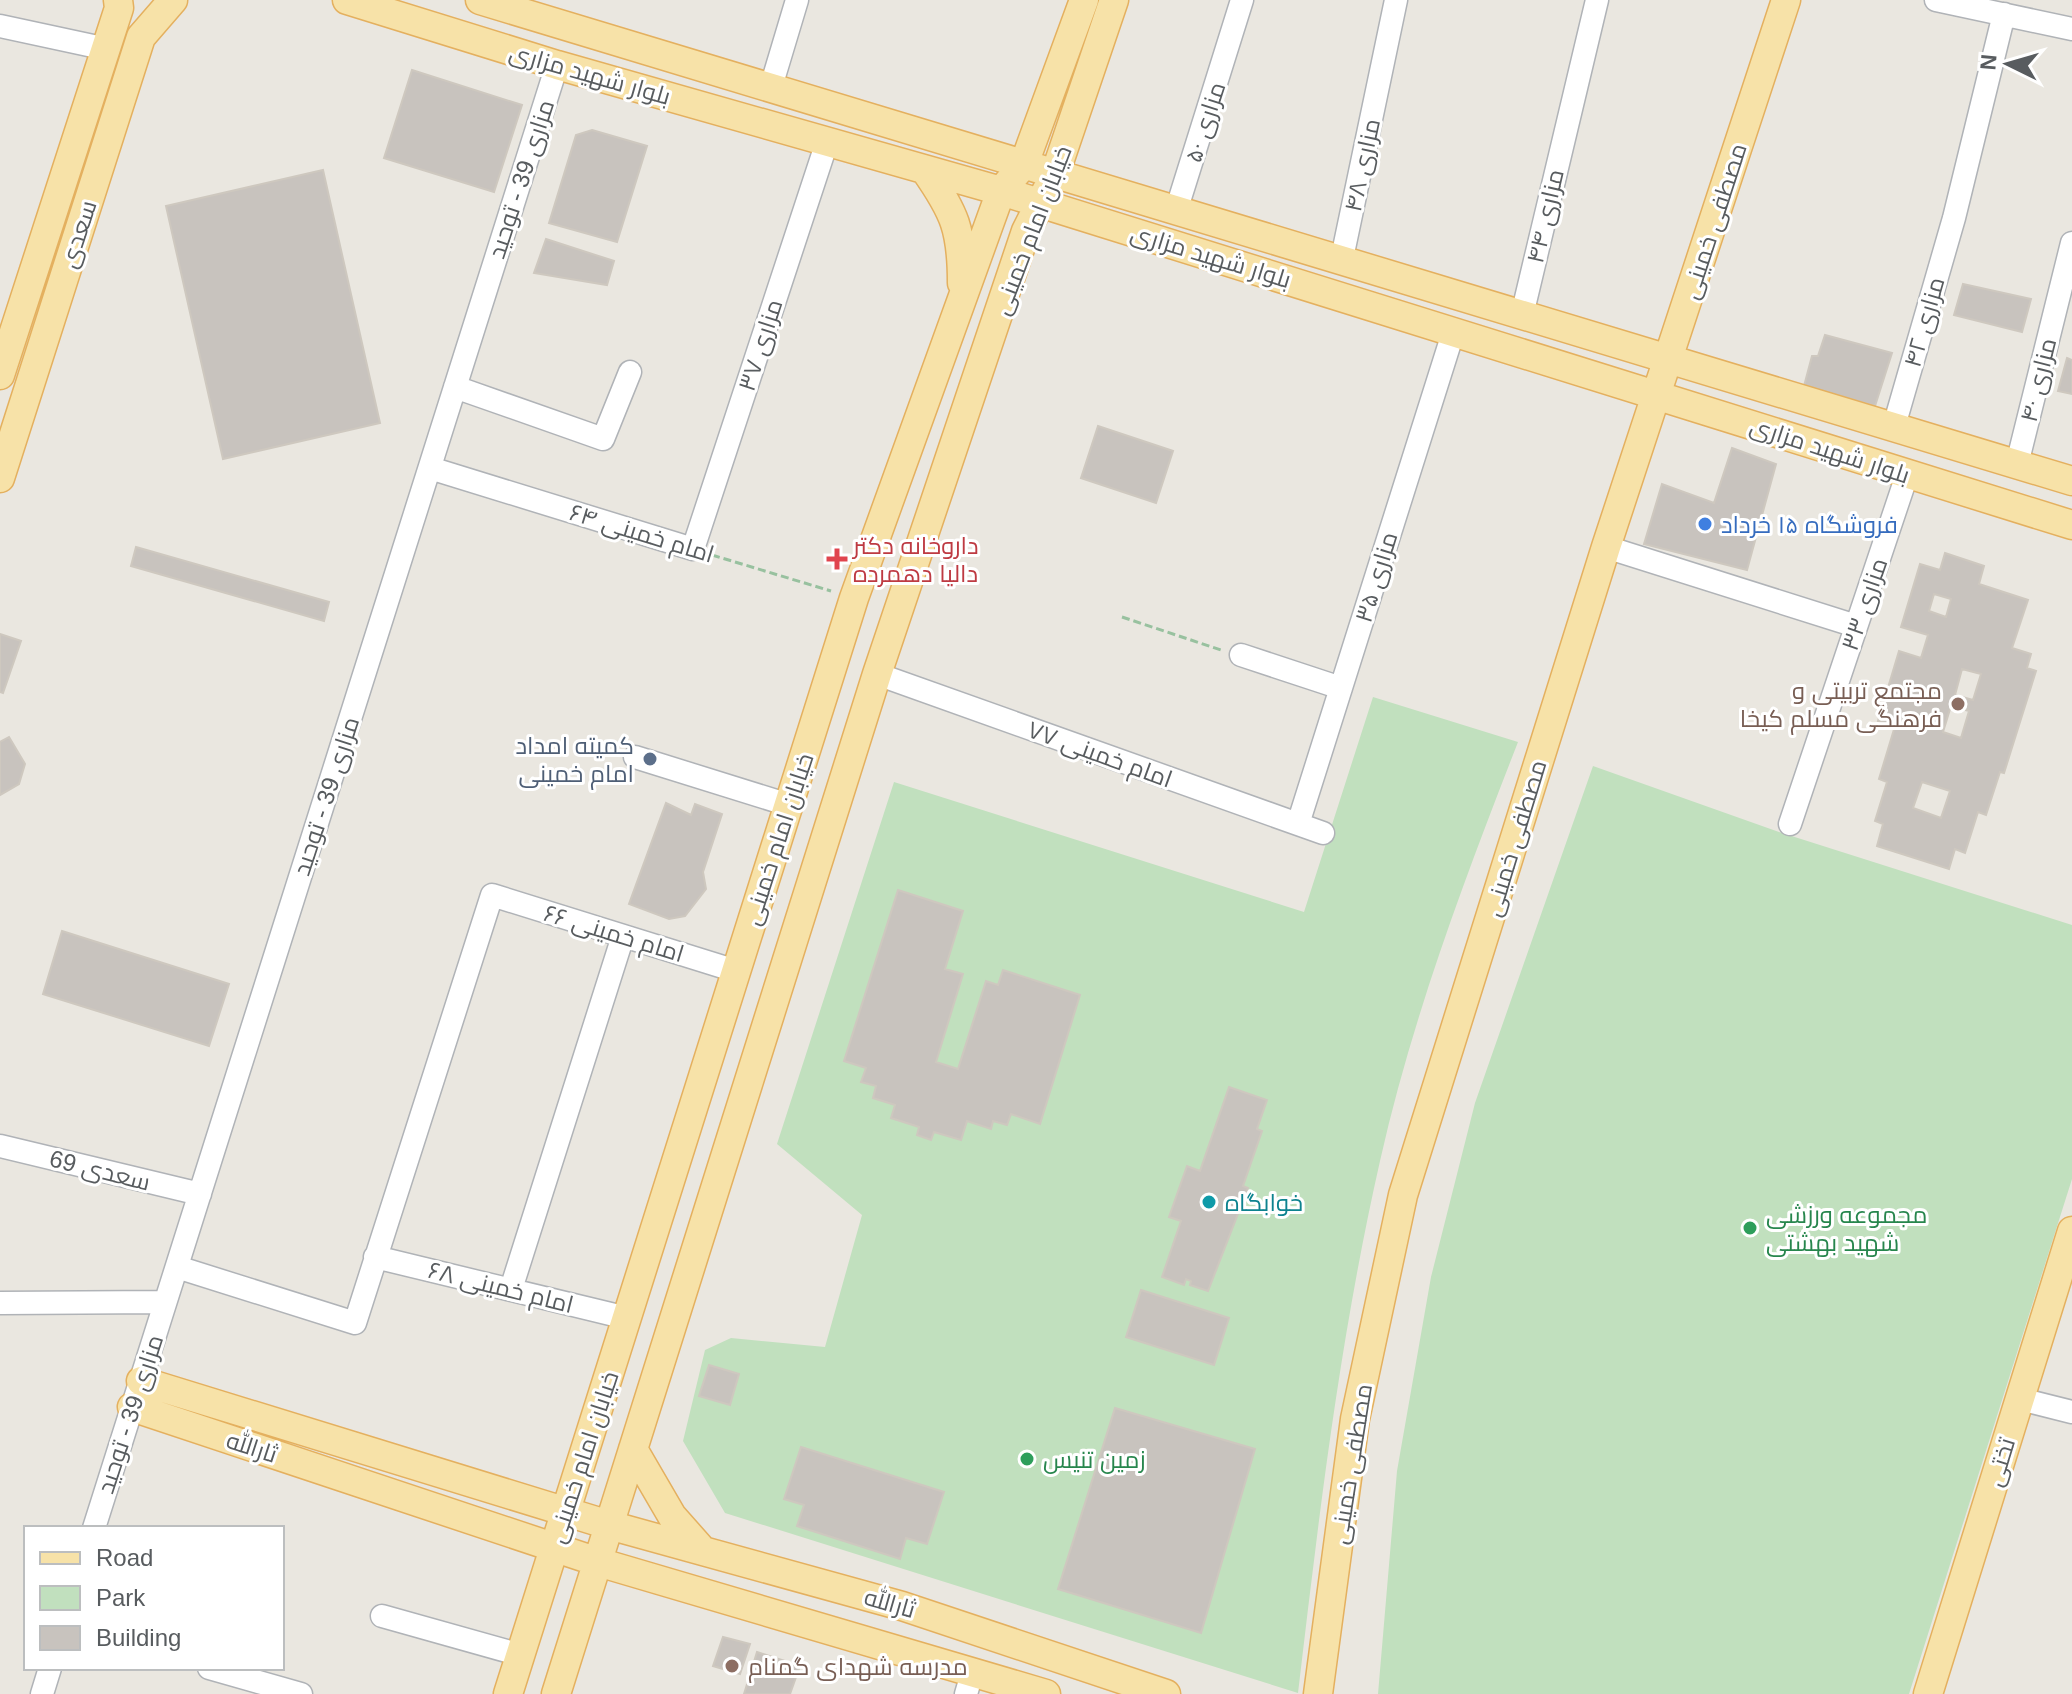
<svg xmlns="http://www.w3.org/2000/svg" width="2072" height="1694" font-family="Arial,Cairo,sans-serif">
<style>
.green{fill:#c1e0be}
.building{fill:#c8c3be;stroke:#cec8bf;stroke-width:2;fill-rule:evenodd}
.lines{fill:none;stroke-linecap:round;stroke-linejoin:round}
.minor-casing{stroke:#b0b3b7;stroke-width:25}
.major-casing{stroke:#e4b05f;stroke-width:31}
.path{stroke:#98c19f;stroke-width:3;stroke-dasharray:8 4;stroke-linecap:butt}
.minor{stroke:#fff;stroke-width:22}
.major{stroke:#f7e2a8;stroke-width:28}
.shop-dot{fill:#3f7fe0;stroke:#fff;stroke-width:3}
.health-dot{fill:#e0444e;stroke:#fff;stroke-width:3}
.education-dot{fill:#8d6e63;stroke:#fff;stroke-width:3}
.service-dot{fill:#5c6f8a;stroke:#fff;stroke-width:3}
.culture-dot{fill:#0f9aa8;stroke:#fff;stroke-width:3}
.leisure-dot{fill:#2e9e5b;stroke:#fff;stroke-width:3}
.labels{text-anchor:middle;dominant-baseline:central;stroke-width:6;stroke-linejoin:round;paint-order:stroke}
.street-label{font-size:24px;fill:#585c5f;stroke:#fff}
.shop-label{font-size:24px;fill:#366cbe;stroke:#fff;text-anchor:start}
.health-label{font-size:24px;fill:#be3a42;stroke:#fff;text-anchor:start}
.education-label{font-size:24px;fill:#785e54;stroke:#fff;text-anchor:end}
.service-label{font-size:24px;fill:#4e5e75;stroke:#fff;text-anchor:end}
.culture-label{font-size:24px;fill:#0d838f;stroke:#fff;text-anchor:start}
.leisure-label{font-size:24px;fill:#27864d;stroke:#fff;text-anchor:start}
</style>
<rect width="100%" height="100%" fill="#eae7e0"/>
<path class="green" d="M1373,697L1518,742C1465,878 1412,1018 1380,1161C1340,1337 1319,1515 1298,1693L725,1513L683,1441L705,1350L731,1338L825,1347L862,1215L777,1144L894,782L1304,912Z
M1593,766L1779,832L2072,925V1179L1909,1694H1378L1397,1471L1431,1277L1475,1103Z"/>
<path class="building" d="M412,70L522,105L494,192L384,158Z
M592,130L647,146L617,242L549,223L576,135Z
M323,170L380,423L223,459L166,206Z
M546,239L614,261L607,285L534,273Z
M1963,284L2031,299L2022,332L1954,315Z
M1825,335L1892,353L1875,406L1804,386L1812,356H1818Z
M2067,358L2072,360V394L2058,391Z
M1098,426L1173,451L1156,503L1081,478Z
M1732,448L1776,464L1747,570L1644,544L1662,484L1714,503Z
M136,547L329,602L324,621L131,566Z
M1945,553L1984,566L1979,584L2028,600L2012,648L2031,654L2027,668L2036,671L2004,773L2000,772L1986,815L1978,812L1965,853L1955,849L1949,869L1877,846L1883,824L1875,821L1887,782L1879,779L1895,726L1878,721L1899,651L1921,658L1928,635L1901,627L1920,564L1940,570ZM1934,594L1951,599L1946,617L1929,611ZM1962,669L1981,674L1973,700L1955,695ZM1951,706L1969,711L1961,738L1943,732ZM1922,782L1950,791L1941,818L1913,808Z
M0,634L21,641L3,693L0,692Z
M9,737L25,764L19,784L0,795V742Z
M666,803L691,815L695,804L722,814L703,872L706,889L685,916L669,919L629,904Z
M898,890L963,911L945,969L963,974L936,1062L958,1069L986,981L998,985L1003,970L1080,995L1040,1124L1011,1114L1007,1125L993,1121L991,1129L967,1121L961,1140L934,1132L931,1140L917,1135L919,1127L891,1118L895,1105L873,1098L876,1086L861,1082L866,1068L844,1061Z
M62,931L229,984L209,1046L43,994Z
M1229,1087L1267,1100L1257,1129L1262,1131L1243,1186L1248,1188L1208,1291L1190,1285L1191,1281L1186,1279L1184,1285L1162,1277L1181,1221L1169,1217L1187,1166L1200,1171Z
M1141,1290L1229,1318L1214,1365L1126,1337Z
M709,1365L739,1374L730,1405L699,1396Z
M1115,1408L1255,1449L1201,1633L1058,1589Z
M801,1447L944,1492L927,1544L906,1538L900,1559L797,1526L804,1505L784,1499Z
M723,1637L750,1644L740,1674L713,1666Z
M757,1652L800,1666L790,1694H744Z"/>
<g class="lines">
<g class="minor-casing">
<path id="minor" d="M1936,0L2072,29
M0,26L107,49
M770,90L797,0
M1176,211L1242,0
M1342,258L1396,0
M1522,315L1597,0
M455,387L603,439L630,372
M1894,426L1954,218L2004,14
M2017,464L2072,243
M430,468L693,549L827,142
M1606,547L1856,626
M1241,655L1341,688
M877,674L1323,833
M635,757L789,805
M1298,824L1454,330
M1790,824L1907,475
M0,1146L200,1194
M375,1257L627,1318
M177,1267L355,1323L492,895L736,971
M511,1289L623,936
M0,1303L165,1302
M2020,1399L2072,1412
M94,1528L557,65
M382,1616L521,1655
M209,1668L301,1694
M42,1694L50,1668
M966,1694L973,1670"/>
</g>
<g class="major-casing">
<path id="major" d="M347,0L557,65L1001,191L2072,525
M480,0L2072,481
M925,170C955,213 962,230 962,283
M0,375L119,8L118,0
M0,478L141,37L173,0
M141,1381L609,1525L902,1606L1166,1694
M132,1407L598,1562L1046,1694
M633,1449L672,1516L703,1551
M508,1694L854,598L1001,191L1024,164L1084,0
M556,1694L877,674L1026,231L1055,174L1114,0
M1318,1694L1355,1419L1403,1195L1606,547L1786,0
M1928,1694L2072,1231"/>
</g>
<path class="path" d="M712,555L831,591
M1122,617L1221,650"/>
<use href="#minor" class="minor"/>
<use href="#major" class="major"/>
</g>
<circle class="shop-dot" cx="1705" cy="524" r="8"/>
<path class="health-dot" d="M833 547h8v8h8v8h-8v8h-8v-8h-8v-8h8z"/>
<g class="education-dot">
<circle cx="1958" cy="704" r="8"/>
<circle cx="732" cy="1666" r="8"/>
</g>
<circle class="service-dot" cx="650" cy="759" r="8"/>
<circle class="culture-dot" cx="1209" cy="1202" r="8"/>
<g class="leisure-dot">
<circle cx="1750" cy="1228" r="8"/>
<circle cx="1027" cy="1459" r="8"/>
</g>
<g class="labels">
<g class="street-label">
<text transform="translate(590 74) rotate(16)">بلوار شهید مزاری</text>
<text transform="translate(1205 122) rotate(-72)">مزاری ۵۰</text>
<text transform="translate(1362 165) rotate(-78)">مزاری ۴۸</text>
<text transform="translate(521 179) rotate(-72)">مزاری 39 - توحید</text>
<text transform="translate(1545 216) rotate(-77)">مزاری ۴۴</text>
<text transform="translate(1714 221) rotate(-72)">مصطفی خمینی</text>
<text transform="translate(1032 230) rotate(-69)">خیابان امام خمینی</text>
<text transform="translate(78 234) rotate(-72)">سعدی</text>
<text transform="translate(1211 256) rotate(17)">بلوار شهید مزاری</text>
<text transform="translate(1924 322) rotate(-74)">مزاری ۴۲</text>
<text transform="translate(760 345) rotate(-72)">مزاری ۳۷</text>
<text transform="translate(2038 380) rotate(-76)">مزاری ۴۰</text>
<text transform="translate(1830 450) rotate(18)">بلوار شهید مزاری</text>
<text transform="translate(642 533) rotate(17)">امام خمینی ۶۴</text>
<text transform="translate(1376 577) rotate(-73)">مزاری ۳۵</text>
<text transform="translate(1864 604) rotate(-71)">مزاری ۳۳</text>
<text transform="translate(1100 754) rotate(20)">امام خمینی ۷۷</text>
<text transform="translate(326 796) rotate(-72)">مزاری 39 - توحید</text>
<text transform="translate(1515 838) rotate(-73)">مصطفی خمینی</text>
<text transform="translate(778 839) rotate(-72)">خیابان امام خمینی</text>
<text transform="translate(614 933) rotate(17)">امام خمینی ۶۶</text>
<text transform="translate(100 1170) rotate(14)">سعدی 69</text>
<text transform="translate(501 1287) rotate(14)">امام خمینی ۶۸</text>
<text transform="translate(130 1414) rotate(-72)">مزاری 39 - توحید</text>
<text transform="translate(252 1447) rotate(18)">ثارالله</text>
<text transform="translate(583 1457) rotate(-72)">خیابان امام خمینی</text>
<text transform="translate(2000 1462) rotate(-73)">تختی</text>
<text transform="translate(1351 1464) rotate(-81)">مصطفی خمینی</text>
<text transform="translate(890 1603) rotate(16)">ثارالله</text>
</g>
<g class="shop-label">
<text x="1721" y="524">فروشگاه ۱۵ خرداد</text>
</g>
<g class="health-label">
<text x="853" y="545">داروخانه دکتر<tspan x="853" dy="28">دالیا دهمرده</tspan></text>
</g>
<g class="education-label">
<text x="1942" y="690">مجتمع تربیتی و<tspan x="1942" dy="28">فرهنگی مسلم کیخا</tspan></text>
<text x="748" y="1666" text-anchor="start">مدرسه شهدای گمنام</text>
</g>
<g class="service-label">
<text x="634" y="745">کمیته امداد<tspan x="634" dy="28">امام خمینی</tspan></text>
</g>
<g class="culture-label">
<text x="1225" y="1202">خوابگاه</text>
</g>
<g class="leisure-label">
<text x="1766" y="1214">مجموعه ورزشی<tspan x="1766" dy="28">شهید بهشتی</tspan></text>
<text x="1043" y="1459">زمین تنیس</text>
</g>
</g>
<rect x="24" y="1526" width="260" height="144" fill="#ffffff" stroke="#bcbebf" stroke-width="2"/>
<rect x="40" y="1552" width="40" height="12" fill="#f7e2a8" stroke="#bcbebf" stroke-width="2"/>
<text x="96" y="1566" font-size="24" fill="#585c5f">Road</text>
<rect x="40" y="1586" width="40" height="24" fill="#c1e0be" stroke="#bcbebf" stroke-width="2"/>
<text x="96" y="1606" font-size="24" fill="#585c5f">Park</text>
<rect x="40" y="1626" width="40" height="24" fill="#c8c3be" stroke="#bcbebf" stroke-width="2"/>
<text x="96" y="1646" font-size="24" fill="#585c5f">Building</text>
<g transform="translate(2008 64) rotate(275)" stroke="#ffffff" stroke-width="6" paint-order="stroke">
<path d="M0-6L14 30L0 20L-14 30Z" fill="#585c5f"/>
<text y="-12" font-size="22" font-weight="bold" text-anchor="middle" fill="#585c5f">N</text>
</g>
</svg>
